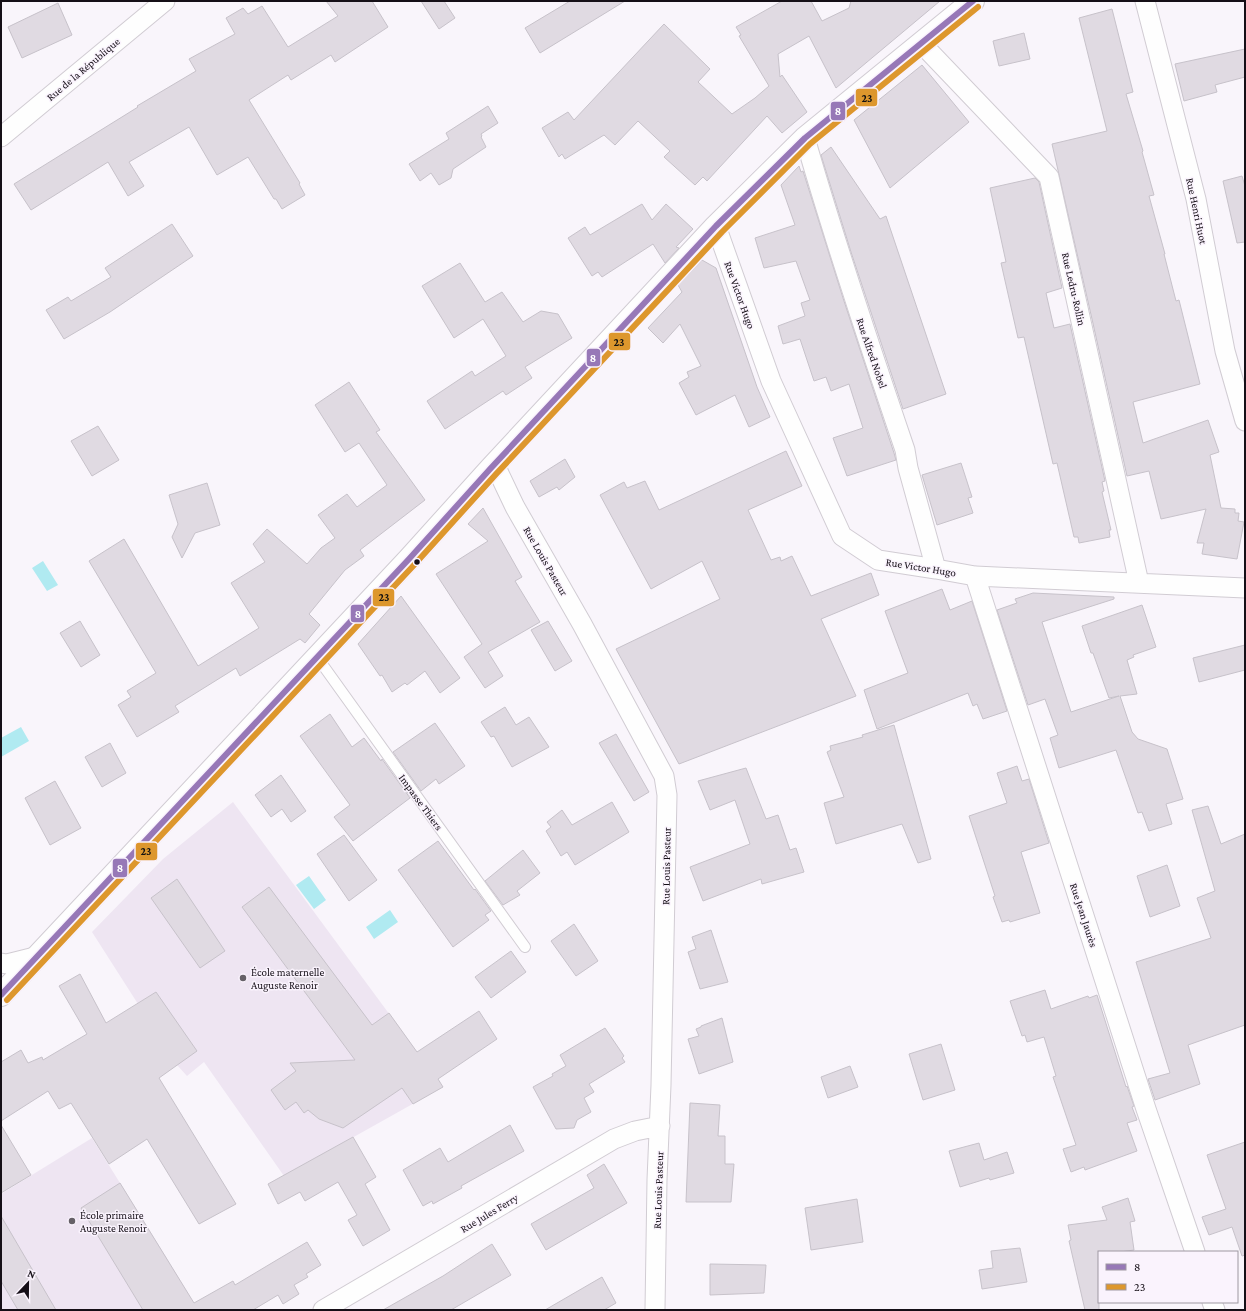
<svg xmlns="http://www.w3.org/2000/svg" width="1246" height="1311" font-family="'Crimson Pro',serif">
<style>
.built{fill:#eee5f2}
.water{fill:#b0eaf1}
.building{fill:#e0dae2;stroke:#c7c2ca}
.lines{fill:none;stroke-linecap:round;stroke-linejoin:round}
.lane-casing{stroke:#d1ccd3;stroke-width:12}
.street-casing{stroke:#d1ccd3;stroke-width:21}
.secondary-casing{stroke:#d1ccd3;stroke-width:24}
.lane{stroke:#fefefe;stroke-width:10}
.street{stroke:#fefefe;stroke-width:19}
.secondary{stroke:#fefefe;stroke-width:22}
.bus-1-casing{stroke:#faf3fd;stroke-width:9}
.bus-2-casing{stroke:#faf3fd;stroke-width:9}
.bus-1{stroke:#9778b7;stroke-width:6}
.bus-2{stroke:#dd972d;stroke-width:6}
.bus-dot{fill:#150f17;stroke:#faf3fd;stroke-width:1.5}
.poi-dot{fill:#656067;stroke:#faf3fd;stroke-width:1.5}
.labels{text-anchor:middle;dominant-baseline:central;stroke-width:3;stroke-linejoin:round;paint-order:stroke}
.street-label{font-size:11px;fill:#150f17;stroke:#faf3fd}
.poi-label{font-size:11px;fill:#150f17;stroke:#faf3fd;text-anchor:start}
.line-badge{stroke:#faf3fd;stroke-width:1.5}
.badge-label{font-size:11px;text-anchor:middle;font-weight:bold;fill:#fff}
.pale-badge-label{font-size:11px;text-anchor:middle;font-weight:bold;fill:#111}
</style>
<rect width="100%" height="100%" fill="#f9f5fb"/>
<path class="built" d="M233,802L443,1087L284,1176L204,1062L187,1076L177,1065L92,932L163,859Z
M92,1138L166,1257L198,1310H1V1194Z"/>
<path class="water" d="M43,561L58,585L47,591L32,568Z
M21,727L29,741L1,757V738Z
M309,876L326,900L314,909L296,885Z
M390,910L398,922L374,939L366,927Z"/>
<path class="building" d="M326,1H372L388,27L335,62L331,55L291,80L288,75L249,100L300,183L299,184L305,195L282,209L276,199H274L248,157L217,175L189,127L129,162L144,186L128,196L108,162L31,210L14,184L138,107L137,106L196,71L189,59L235,34L226,18L243,8L248,14L262,6L288,47L338,16Z
M421,1H444L455,18L439,29Z
M570,1H625L540,53L525,28Z
M782,1H811L822,21L849,8L851,1H940L836,88L809,36L778,54L780,77L782,75L807,112L782,133L767,116L707,181L703,177L695,185L664,157L670,151L638,121L615,145L604,135L565,159L562,154L559,157L542,128L568,112L574,120L664,24L710,69L698,82L732,114L755,98L769,86L739,36L741,35L736,27Z
M58,3L72,35L22,58L8,27Z
M1112,9L1133,92L1126,94L1143,151L1142,152L1154,195L1149,196L1165,254H1164L1176,301L1179,300L1200,384L1133,402L1143,443L1208,420L1219,452L1210,455L1221,508L1235,509V513H1239L1238,521L1244,522L1237,559L1202,554L1204,543H1197L1206,509L1161,519L1149,471L1127,476L1092,319L1052,144L1107,131L1079,18Z
M1024,33L1030,59L999,66L993,41Z
M1245,49V77L1215,85L1217,92L1184,101L1175,64Z
M922,65L969,122L890,188L854,120Z
M488,106L498,123L481,134L482,136L481,137L486,147L453,169L451,178L439,185L431,173L420,181L409,164L449,139L446,133Z
M831,147L880,219L886,216L946,394L903,409L851,252L821,155Z
M799,166L801,172L803,171L843,298L894,453L896,460L847,476L833,438L863,428L849,384L831,391L826,377L814,381L800,339L783,344L778,326L805,316L801,303L810,300L796,261L764,268L755,238L795,225L781,185Z
M1242,176L1245,186V242L1237,243L1223,181Z
M1035,178L1039,182L1062,288L1046,293L1054,328L1070,324L1105,481L1102,482L1104,491L1102,492L1111,530H1109L1110,537L1079,543L1078,537H1074L1057,463L1053,464L1024,337L1018,338L1001,263L1006,262L990,188Z
M642,204L652,220L666,204L693,229L676,247L679,248L665,263L653,244L602,277L598,272L592,276L568,238L585,227L590,235Z
M172,224L193,256L110,312L64,339L46,310L68,297L71,301L111,277L105,268Z
M702,260L716,268L757,387L770,417L749,427L735,395L696,415L679,383L689,377L687,372L701,366L680,324L663,343L648,328L682,292L678,285Z
M460,263L485,302L502,292L523,322L541,311L558,314L572,338L525,367L532,378L506,395L503,391L445,429L427,401L472,371L475,376L506,356L483,319L454,338L422,286Z
M349,382L380,430L376,432L425,500L360,550L364,556L345,570L309,614L320,625L305,643L300,639L240,676L236,668L175,706L179,712L137,737L118,705L131,697L127,691L156,673L89,561L124,539L198,666L259,628L231,583L265,562L253,544L267,529L307,564L321,548L335,538L318,515L347,494L357,507L387,485L359,443L345,452L315,405Z
M98,426L119,460L92,476L71,441Z
M786,451L802,486L748,510L771,560L780,557L781,561L792,556L811,596L871,573L879,595L821,619L856,696L679,764L616,649L720,599L702,561L651,589L600,495L624,482L627,488L645,481L659,510Z
M565,459L575,477L559,490L557,487L539,497L530,481Z
M961,463L972,497L968,498L973,513L937,525L922,475Z
M207,483L220,525L195,533L182,558L172,537L178,524L169,495Z
M483,508L522,577L515,581L540,622L488,652L503,676L485,688L464,657L482,644L436,574L488,541L468,524Z
M942,589L950,610L972,601L1007,711L983,719L977,704L973,706L968,693L877,729L864,690L908,673L885,611Z
M1033,593L1114,597V599L1042,622L1071,712L1119,696L1109,698L1093,653H1091L1082,626L1142,605L1156,647L1133,655L1134,657L1127,660L1137,694L1120,696L1132,732L1138,739L1167,749L1183,799L1166,804L1172,824L1149,831L1142,812L1138,813L1116,750L1059,768L1050,738L1058,735L1045,699L1028,705L997,610L1017,603L1015,599Z
M401,596L460,678L440,693L425,671L407,685L405,683L392,692L382,675L380,676L358,644Z
M80,621L100,655L81,667L60,633Z
M548,621L572,661L555,671L531,630Z
M1245,645V670L1199,682L1193,658Z
M505,707L516,725L529,717L549,747L512,767L494,736L491,737L481,722Z
M330,714L352,747L364,738L381,761L382,759L410,798L353,841L334,817L350,805L300,736Z
M435,723L465,766L439,784L436,779L421,791L393,752Z
M894,725L931,859L918,863L902,824L836,844L824,803L844,797L827,752L831,750L830,746L863,737L862,735Z
M616,734L649,792L634,801L599,743Z
M110,743L126,773L102,787L85,757Z
M1017,766L1022,781L1029,779L1049,843L1021,852L1040,913L1010,922L1009,920L1002,922L993,897L995,896L969,816L1007,803L997,773Z
M746,768L766,819L778,815L790,850L796,848L804,872L762,884L761,879L703,901L690,867L750,844L735,800L710,810L698,781Z
M281,775L306,811L291,822L282,809L271,817L255,795Z
M55,781L81,828L50,845L25,798Z
M612,802L629,832L575,865L567,852L561,856L546,831L551,827L547,822L562,810L572,825Z
M1208,806L1221,844L1245,834V1025L1188,1045L1200,1084L1155,1100L1148,1079L1170,1073L1136,962L1211,938L1197,898L1215,891L1192,810Z
M344,835L377,880L349,901L317,854Z
M438,841L474,890L475,889L491,911L485,915L489,920L453,947L398,870Z
M523,850L540,873L517,891L520,895L503,905L485,881Z
M1167,865L1180,906L1150,917L1137,876Z
M177,879L225,951L200,968L151,898Z
M269,887L372,1025L389,1013L417,1052L479,1011L497,1039L438,1079L443,1087L413,1104L402,1088L343,1128L319,1119L308,1110L304,1113L296,1102L285,1110L271,1090L296,1071L290,1063L355,1060L242,907Z
M574,924L598,961L576,976L551,941Z
M711,930L728,982L700,989L688,952L696,949L692,937Z
M511,951L526,972L491,998L475,977Z
M80,974L106,1023L156,992L197,1051L159,1078L236,1204L199,1224L147,1139L109,1164L71,1103L59,1109L48,1091L1,1121V1062L21,1050L28,1063L42,1057L43,1060L87,1034L59,986Z
M1045,990L1051,1009L1088,996L1089,998L1097,995L1126,1087L1127,1086L1134,1106L1132,1107L1137,1120L1127,1123L1137,1151L1085,1170L1084,1167L1071,1172L1063,1149L1076,1145L1053,1077L1056,1076L1044,1037L1027,1042L1025,1035L1022,1036L1010,1001Z
M722,1018L733,1062L699,1074L688,1039L699,1036L696,1029L701,1027V1026Z
M605,1028L624,1056L622,1058L625,1062L589,1084L594,1092L584,1098L591,1112L577,1120L574,1128L556,1129L533,1087L553,1076L552,1074L566,1066L560,1055Z
M941,1044L955,1090L923,1100L909,1054Z
M850,1066L858,1087L828,1098L821,1077Z
M690,1103L720,1105L718,1136H725V1164H734L731,1202H686Z
M1,1125L31,1175L1,1193Z
M510,1125L524,1151L461,1186L462,1188L433,1204L432,1201L423,1206L403,1170L440,1148L448,1162Z
M353,1137L376,1177L365,1184L390,1230L363,1246L348,1220L357,1215L338,1182L305,1201L300,1192L278,1204L268,1184Z
M1245,1142V1255L1242,1256L1232,1227L1209,1235L1202,1217L1226,1209L1207,1155Z
M979,1143L984,1160L1007,1152L1014,1173L990,1180L989,1178L960,1187L949,1151Z
M604,1164L627,1203L546,1250L531,1224L594,1188L587,1175Z
M120,1183L194,1303L233,1281L235,1285L307,1242L321,1265L306,1274L308,1277L294,1285L299,1294L283,1304L278,1295L253,1310H143L81,1208Z
M1128,1198L1135,1221L1130,1222L1134,1250L1120,1252H1099V1310H1085L1069,1241L1071,1240L1068,1225L1107,1220L1102,1207Z
M857,1199L863,1242L811,1250L805,1208Z
M1,1216L56,1310H18L1,1281Z
M492,1244L511,1275L451,1310H383L443,1276Z
M1020,1248L1027,1282L982,1289L979,1270L993,1268L991,1251Z
M710,1264L766,1265L764,1293L710,1295Z
M602,1277L616,1303L604,1310H545Z"/>
<g class="lines">
<g class="lane-casing">
<path id="lane" d="M317,657L525,947"/>
</g>
<g class="street-casing">
<path id="street" d="M1145,1L1196,199L1225,351L1245,421
M921,43L1049,177L1139,583
M1,137L165,1
M805,138C835,243 870,347 905,450L908,468L936,569
M716,226L771,381L842,536L878,560L936,569L975,576L1245,588
M495,465L515,507L582,624L664,776L667,795L661,1085L657,1180L655,1310
M975,576L1146,1109L1195,1252
M1,963L7,964L39,956
M1212,1302L1215,1310
M323,1310L614,1139L635,1131L660,1126"/>
</g>
<g class="secondary-casing">
<path id="secondary" d="M1,995L409,559L491,468L716,226L805,138L973,1"/>
</g>
<use href="#lane" class="lane"/>
<use href="#street" class="street"/>
<use href="#secondary" class="secondary"/>
<g class="bus-1-casing">
<path id="bus-1" d="M1,995L409,559L491,468L716,226L805,138L973,1"/>
</g>
<g class="bus-2-casing">
<path id="bus-2" d="M7,1000L415,564L497,473L722,232L810,144L978,7"/>
</g>
<use href="#bus-1" class="bus-1"/>
<use href="#bus-2" class="bus-2"/>
</g>
<circle class="bus-dot" cx="417" cy="562" r="3.5"/>
<g class="poi-dot">
<circle cx="243" cy="978" r="4"/>
<circle cx="72" cy="1221" r="4"/>
</g>
<g class="labels">
<g class="street-label">
<text transform="translate(83 69) rotate(-40)">Rue de la République</text>
<text transform="translate(1197 211) rotate(78)">Rue Henri Huot</text>
<text transform="translate(1074 289) rotate(77)">Rue Ledru-Rollin</text>
<text transform="translate(740 295) rotate(70)">Rue Victor Hugo</text>
<text transform="translate(872 353) rotate(71)">Rue Alfred Nobel</text>
<text transform="translate(546 561) rotate(60)">Rue Louis Pasteur</text>
<text transform="translate(921 567) rotate(9)">Rue Victor Hugo</text>
<text transform="translate(421 802) rotate(54)">Impasse Thiers</text>
<text transform="translate(666 866) rotate(-89)">Rue Louis Pasteur</text>
<text transform="translate(1084 915) rotate(72)">Rue Jean Jaurès</text>
<text transform="translate(658 1190) rotate(-88)">Rue Louis Pasteur</text>
<text transform="translate(489 1213) rotate(-31)">Rue Jules Ferry</text>
</g>
<g class="poi-label">
<text x="251" y="972">École maternelle<tspan x="251" dy="13">Auguste Renoir</tspan></text>
<text x="80" y="1215">École primaire<tspan x="80" dy="13">Auguste Renoir</tspan></text>
</g>
</g>
<g class="line-badge">
<rect x="855" y="88" width="23" height="19" rx="4" fill="#dd972d"/>
<rect x="830" y="101" width="16" height="20" rx="4" fill="#9778b7"/>
<rect x="608" y="332" width="23" height="19" rx="4" fill="#dd972d"/>
<rect x="586" y="348" width="15" height="19" rx="4" fill="#9778b7"/>
<rect x="372" y="588" width="23" height="19" rx="4" fill="#dd972d"/>
<rect x="350" y="604" width="15" height="19" rx="4" fill="#9778b7"/>
<rect x="135" y="842" width="23" height="19" rx="4" fill="#dd972d"/>
<rect x="112" y="858" width="16" height="20" rx="4" fill="#9778b7"/>
</g>
<g class="badge-label">
<text x="838" y="115">8</text>
<text x="593" y="362">8</text>
<text x="358" y="618">8</text>
<text x="120" y="872">8</text>
</g>
<g class="pale-badge-label">
<text x="867" y="102">23</text>
<text x="619" y="346">23</text>
<text x="384" y="601">23</text>
<text x="146" y="855">23</text>
</g>
<rect width="1246" height="1311" fill="none" stroke="#150f17" stroke-width="4"/>
<rect x="1098" y="1251" width="140" height="52" fill="#faf3fd" stroke="#9e98a1"/>
<rect x="1106" y="1264" width="20" height="6" fill="#9778b7" stroke="#9e98a1"/>
<text x="1134" y="1271" font-size="12" fill="#150f17">8</text>
<rect x="1106" y="1284" width="20" height="6" fill="#dd972d" stroke="#9e98a1"/>
<text x="1134" y="1291" font-size="12" fill="#150f17">23</text>
<g transform="translate(28 1283) rotate(22)" stroke="#faf3fd" stroke-width="3" paint-order="stroke">
<path d="M0-3L7 15L0 10L-7 15Z" fill="#150f17"/>
<text y="-6" font-size="11" font-weight="bold" text-anchor="middle" fill="#150f17">N</text>
</g>
</svg>
